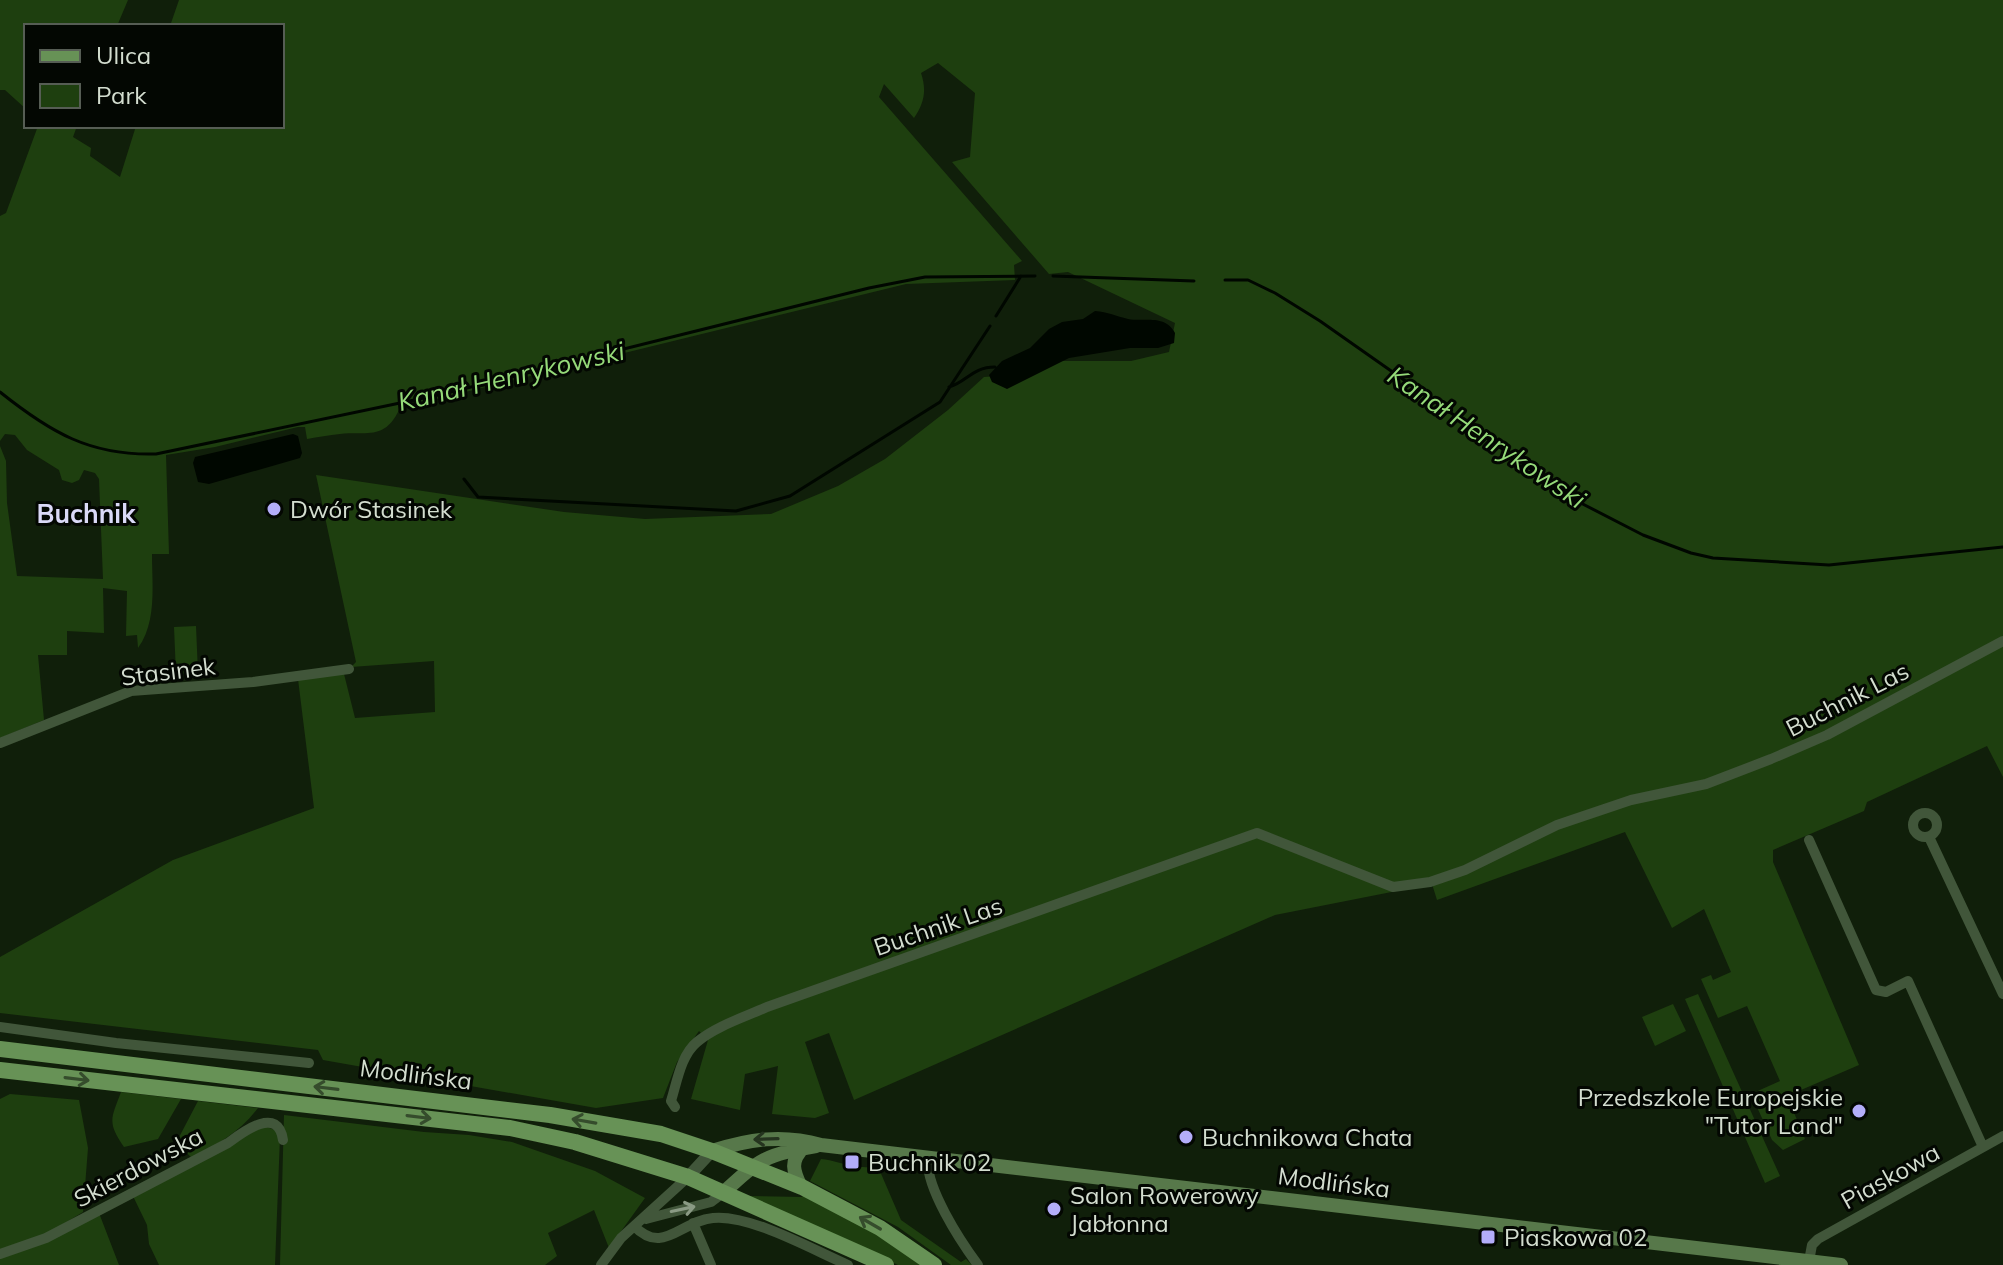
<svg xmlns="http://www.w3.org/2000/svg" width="2003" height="1265" font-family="Mulish,sans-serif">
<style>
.green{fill:#1e3f0f}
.water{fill:#000700}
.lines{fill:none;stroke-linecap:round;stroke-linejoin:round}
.stream{stroke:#000700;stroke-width:3}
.minor{stroke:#41563a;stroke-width:10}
.tertiary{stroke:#41563a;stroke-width:12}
.secondary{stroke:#57784a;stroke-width:14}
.primary{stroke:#679256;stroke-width:16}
.oneway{stroke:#354c2c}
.oneway2{stroke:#25341f}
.oneway3{stroke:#8a9a84}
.poi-dot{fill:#b3adf9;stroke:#030702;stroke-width:3}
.labels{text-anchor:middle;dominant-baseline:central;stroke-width:6;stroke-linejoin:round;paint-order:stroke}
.poi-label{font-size:24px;fill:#d3ddcf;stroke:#030702;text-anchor:start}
.street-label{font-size:24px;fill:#d3ddcf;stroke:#030702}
.water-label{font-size:26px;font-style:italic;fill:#95da79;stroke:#030702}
.neighbourhood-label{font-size:26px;font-weight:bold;fill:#dad9f7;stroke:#030702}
</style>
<rect width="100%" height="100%" fill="#101f0a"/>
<path class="green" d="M0,0H128L117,26H26V109L5,90H0Z
M179,0H2003V777L1987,746L1867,802L1864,811L1773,850V862L1859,1065L1787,1096L1805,1139L1783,1150L1772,1140L1751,1094L1780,1081L1747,1006L1718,1018L1701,979L1711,975L1713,980L1731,972L1704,909L1672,928L1625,832L1437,900L1432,884L1275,915L854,1100L829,1033L805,1042L829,1113L815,1118L772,1114L778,1066L745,1074L740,1110L691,1099L708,1040L699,1031L677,1062L663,1098L596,1108L323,1060L318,1050L0,1013V957L173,860L314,808L298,679L344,674L355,718L435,712L434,661L351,667L356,662L316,475L564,512L645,519L771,514L838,486L885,459L948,410L984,377L998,376L1053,361H1131L1169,352L1175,323L1068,272L1049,274L952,162L970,157L975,93L938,63L921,73C927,91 924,103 914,118L884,84L879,97L1022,261L1014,265L1015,280L906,284L400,408C385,441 367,431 340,434C329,435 318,437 307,439L305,427H298L215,447L166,455L169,554H152C152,585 157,622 138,648L137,635L126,636L127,591L103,588L104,633L67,631V655H38L44,720L0,738V446L6,461L7,503L17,576L103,579L99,479L95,473L84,470L79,480L72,483L62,480L59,470L27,450L15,435L5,434L0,441V216L6,213L38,126H77L73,137L91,148L90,156L120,177L136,126H282V26H170Z
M196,626L198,673L176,674L174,627Z
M1698,994L1780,1176L1765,1183L1685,999Z
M1673,1004L1686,1031L1655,1046L1642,1017Z
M121,1092L181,1099L158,1139L124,1147C107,1122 111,1119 121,1092Z
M10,1094L79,1100L88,1148L83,1212L45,1235L0,1251V1099Z
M198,1101L258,1108C240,1132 218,1144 192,1158L176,1143Z
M284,1115L424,1132L469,1135L512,1142L595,1171L645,1198L609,1248L594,1210L548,1233L557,1256L545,1265H280Z
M261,1125L275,1130L280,1137L275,1265H159L149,1244L147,1225L132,1194Z
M821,1159C833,1160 842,1164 853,1166C863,1168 869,1166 879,1169L901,1220L961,1262L966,1259L972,1265H951L898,1227L810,1181Z
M804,1194L858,1222L924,1265H898L748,1196L802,1197Z
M99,1213L119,1265H0V1256Z"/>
<path class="water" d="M1095,311C1108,312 1116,316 1128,319C1144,322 1165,314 1175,333L1174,343L1158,348H1130L1069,358L1007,389L992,382L989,375L1002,361L1030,348L1049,329L1062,322L1083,319Z
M293,434L298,436L302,453L300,458L209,484L198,482L193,463L195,457Z"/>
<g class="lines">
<path class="stream" d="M1053,276L1194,281
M1225,280H1248L1275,293L1320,321L1575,500L1643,535L1691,553L1713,558L1829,565L2003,547
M996,316L1021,276
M949,387C967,382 972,367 995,367
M0,392C50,432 90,456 156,454L443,394L869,288L925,277L1035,276
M464,479L478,497L736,511L790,496L940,402L990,326"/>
<path class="minor" d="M0,743L131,691L253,682L349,669
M1913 825a12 12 0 1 1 24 0a12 12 0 1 1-24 0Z
M1929,837L2003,994
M1809,840L1876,990L1886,992L1908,981L1983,1147
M0,1027L116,1043L309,1063
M675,1107L671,1101C677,1082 681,1055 697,1042C716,1026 745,1017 767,1007L1257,833L1393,887L1430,882L1465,870L1557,825L1631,800L1706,784L1771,759L1827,735L2003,641
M928,1157C924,1186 961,1242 978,1265
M646,1219L711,1202L723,1193
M693,1223L711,1265
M634,1226C663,1256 680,1221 713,1218C750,1214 813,1250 848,1265
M0,1254L46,1238L228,1143C243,1132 278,1105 283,1140
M1809,1261L1812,1245L1818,1239L2003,1136
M601,1265L621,1238L688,1177"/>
<path class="tertiary" d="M688,1177L712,1151"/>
<path class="secondary" d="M712,1151C750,1139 782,1134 821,1145L1841,1265
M801,1187C793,1171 790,1161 803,1148
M723,1193C761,1158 765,1155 816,1146"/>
<path class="primary" d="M0,1049L550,1115L661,1134L712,1151L802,1187L880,1228L934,1265
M0,1070L510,1128L575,1142L688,1177L886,1265"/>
</g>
<defs><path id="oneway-shaft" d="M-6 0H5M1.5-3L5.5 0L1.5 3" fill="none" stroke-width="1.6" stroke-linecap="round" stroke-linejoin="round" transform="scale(2)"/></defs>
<g class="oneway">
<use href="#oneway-shaft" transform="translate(77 1079) rotate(7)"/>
<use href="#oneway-shaft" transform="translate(326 1088) rotate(-173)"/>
<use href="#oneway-shaft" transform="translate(419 1117) rotate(7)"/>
<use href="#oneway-shaft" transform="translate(584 1121) rotate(-170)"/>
<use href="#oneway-shaft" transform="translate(870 1223) rotate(-150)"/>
</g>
<use class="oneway2" href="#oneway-shaft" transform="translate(766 1139) rotate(178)"/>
<use class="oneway3" href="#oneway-shaft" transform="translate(683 1209) rotate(-12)"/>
<g class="poi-dot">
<circle cx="274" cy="509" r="8"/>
<circle cx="1859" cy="1111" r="8"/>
<circle cx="1186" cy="1137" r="8"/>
<rect x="844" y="1154" width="16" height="16" rx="4"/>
<circle cx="1054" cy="1209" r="8"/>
<rect x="1480" y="1229" width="16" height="16" rx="4"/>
</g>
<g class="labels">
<g class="poi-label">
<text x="290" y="509">Dwór Stasinek</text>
<text x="1843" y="1097" text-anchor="end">Przedszkole Europejskie<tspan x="1843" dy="28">"Tutor Land"</tspan></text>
<text x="1202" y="1137">Buchnikowa Chata</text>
<text x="868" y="1162">Buchnik 02</text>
<text x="1070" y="1195">Salon Rowerowy<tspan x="1070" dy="28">Jabłonna</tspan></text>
<text x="1504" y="1237">Piaskowa 02</text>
</g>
<g class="street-label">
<text transform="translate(168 671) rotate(-7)">Stasinek</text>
<text transform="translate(1847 699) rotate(-27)">Buchnik Las</text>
<text transform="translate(938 926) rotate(-19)">Buchnik Las</text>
<text transform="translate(416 1074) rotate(7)">Modlińska</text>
<text transform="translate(138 1167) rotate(-28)">Skierdowska</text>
<text transform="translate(1890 1176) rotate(-29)">Piaskowa</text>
<text transform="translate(1334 1182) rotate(7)">Modlińska</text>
</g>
<g class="water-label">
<text transform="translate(511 376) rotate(-13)">Kanał Henrykowski</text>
<text transform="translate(1487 437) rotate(34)">Kanał Henrykowski</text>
</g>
<g class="neighbourhood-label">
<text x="86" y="513">Buchnik</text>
</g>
</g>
<rect x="24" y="24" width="260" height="104" fill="#030702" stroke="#565d54" stroke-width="2"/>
<rect x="40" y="50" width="40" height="12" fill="#679256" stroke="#565d54" stroke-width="2"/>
<text x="96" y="64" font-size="24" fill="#d3ddcf">Ulica</text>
<rect x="40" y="84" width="40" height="24" fill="#1e3f0f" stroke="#565d54" stroke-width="2"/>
<text x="96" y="104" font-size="24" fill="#d3ddcf">Park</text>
</svg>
